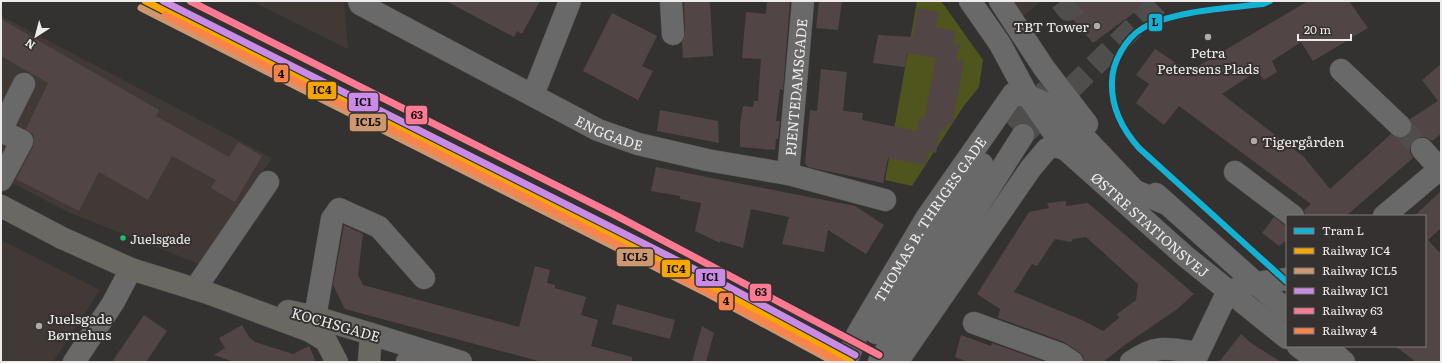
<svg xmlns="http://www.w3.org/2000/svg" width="1442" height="363" font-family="Literata,serif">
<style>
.built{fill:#413935}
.green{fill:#4f551d}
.building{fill:#524545;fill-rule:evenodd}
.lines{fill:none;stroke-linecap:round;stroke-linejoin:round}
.minor-tunnel{stroke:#4f4e4d;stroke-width:22;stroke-dasharray:22 11;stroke-linecap:butt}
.minor-casing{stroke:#525150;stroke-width:23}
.major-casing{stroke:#525150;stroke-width:23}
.minor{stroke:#6a6969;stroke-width:22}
.major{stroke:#6a6862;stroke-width:22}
.rail{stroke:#6f6e6d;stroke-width:3;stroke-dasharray:5 5;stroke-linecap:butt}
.rail-1-casing{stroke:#343130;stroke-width:10}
.rail-2-casing{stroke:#343130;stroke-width:10}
.rail-3-casing{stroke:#343130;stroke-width:10}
.rail-4-casing{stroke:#343130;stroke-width:10}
.rail-5-casing{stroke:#343130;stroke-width:10}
.rail-1{stroke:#f7a600;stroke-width:7}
.rail-2{stroke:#cd976f;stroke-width:7}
.rail-3{stroke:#ca8be6;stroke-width:7}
.rail-4{stroke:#fe7a93;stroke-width:7}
.rail-5{stroke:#f8844c;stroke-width:7}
.tram-1-casing{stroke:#343130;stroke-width:9}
.tram-1{stroke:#13b2d5;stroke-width:6}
.poi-dot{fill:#adabaa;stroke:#343130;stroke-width:1.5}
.bus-dot{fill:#20bc6c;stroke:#343130;stroke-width:1.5}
.labels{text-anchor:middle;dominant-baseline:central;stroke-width:4;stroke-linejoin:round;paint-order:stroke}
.bus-label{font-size:13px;fill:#eeeceb;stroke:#343130;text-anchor:start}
.poi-label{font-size:14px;fill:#eeeceb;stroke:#343130;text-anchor:start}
.street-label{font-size:14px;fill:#eeeceb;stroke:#343130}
.line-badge{stroke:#343130;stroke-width:1.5}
.pale-badge-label{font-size:11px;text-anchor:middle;font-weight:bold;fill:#111}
</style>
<rect width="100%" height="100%" fill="#333231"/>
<path class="built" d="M251,1H344L348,49Z
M989,1H1041L1010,28Z
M1,16L272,158L199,264L68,212L1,177Z
M1,240L100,290L53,362H1Z"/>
<path class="green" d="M917,1H941L983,60L979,87L963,107L912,186L885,180Z"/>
<path class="building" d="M446,1H540L522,34L517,31L514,37Z
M684,1H710L713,56L683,58L682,42L685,33Z
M767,1H790L783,90L780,89L776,121H780L778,139H776L775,150L740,147V125L743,106L753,107L754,101H758L761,59L742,58L746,12L766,14Z
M819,1H842L838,30L816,28Z
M1079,1H1150L1093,43L1065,10Z
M1308,1H1349L1368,28L1313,61L1301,42L1272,61L1277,72L1264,80L1257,71L1222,94L1304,157L1330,189L1391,134L1397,138H1404L1409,134L1412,129L1410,119L1438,101L1422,80L1441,64V134L1432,141L1425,137H1419L1414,139L1410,146V152L1413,158L1346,216H1305L1304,210L1311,204L1179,106L1164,125L1136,103L1149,84L1136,75L1155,49L1191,73L1195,68Z
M918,8L939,12L936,27L956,31L954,44L960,45L957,60L964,61L952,125L947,123L945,132H940L936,153L929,151L925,165L888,158L883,183L808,167L805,163L810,110L817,111L821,69L847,72L843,111L863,113L862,120L917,131L919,118L924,119L936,58L907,53L905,67L873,63L878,35L913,37Z
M612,13L657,36L642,66L653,71L638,100L583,71Z
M1,19L159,110L156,116L229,157L238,142L262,156L235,202L211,188L216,180L172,156L148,200L99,172L79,211L16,179L33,147L34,141L33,134L26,129L48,83L1,56Z
M660,110L718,121L719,143L657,131Z
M656,167L855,206L884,225L866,254L828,230L824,252L782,244L789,217L751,209L743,248L720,241V243L695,231L701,203L680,199V196L651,191Z
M1441,191V228L1428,240L1441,254V362H1416L1395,346H1425V216H1414Z
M1066,201V206L1088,203L1194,294L1176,310L1126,344L1103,362H1084L1083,356L1079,352L1064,342L998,318L1000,309L977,294L1029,212L1049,208L1047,203ZM1086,237L1138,284L1136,300L1117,314L1119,318L1103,331L1082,320L1014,292L1032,264L1037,266L1055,239L1071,242L1073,239Z
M1274,217L1287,227V240L1279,246L1262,233Z
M344,225L363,234L358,275L363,285L519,327L535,266L550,270L547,283L555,285V288L586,297L581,315L598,320L591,346L632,357V362H542L345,309L333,285Z
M617,304L675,320L670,339L612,324Z
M144,315L167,331L146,362H112Z
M242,325L249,337L255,342L293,354L309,346L316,362H234L214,355L225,348L219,338Z
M702,326L714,333L706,362H692Z
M1241,334L1251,343L1281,362H1219Z
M961,335L991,346L992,343L1045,362H968L955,357Z"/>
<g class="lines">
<path class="minor-tunnel" d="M1061,1L1068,10L1081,1
M1009,125L1047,90
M1400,126L1422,149
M1023,135L1158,4"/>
<g class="minor-casing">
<g id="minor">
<path id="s1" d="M359,1L360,4L598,130L638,144L707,160L788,174L885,200"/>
<path d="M671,1L673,34"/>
<path id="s2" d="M970,1L1000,44L1028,96L1065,149L1185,256L1287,338"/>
<path d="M1000,1L1044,68L1087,124"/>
<path d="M1341,70L1400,126"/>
<path d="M533,95L570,1"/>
<path d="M1,130L24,84"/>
<path d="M1,131L22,141L1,180"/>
<path d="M1422,149L1440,169"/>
<path d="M1235,172L1293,216"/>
<path id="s3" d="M788,174L803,1"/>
<path d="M1156,194L1287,311"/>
<path d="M1384,216L1441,168"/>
<path d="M195,289L268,182"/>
<path d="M974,323L1060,354L1072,362"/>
<path d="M310,331L315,317L332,219L339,209L379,227L424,278"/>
<path d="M876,333L982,164"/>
<path d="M371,334L461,362"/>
<path d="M1298,346L1319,362"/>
<path d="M1326,346L1344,362"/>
<path d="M74,362L113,303L131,269"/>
<path d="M407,362H409"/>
<path id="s4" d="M846,362L858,333L927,217L1013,94L1028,96L1045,103L1066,118L1135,191L1167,204"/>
<path d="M879,362L1023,135"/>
<path d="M897,362L1031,168L1047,149L1054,146L1065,149"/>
<path d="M1131,362C1156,344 1168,348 1197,353"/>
<path d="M1194,362L1228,291L1256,283L1287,279"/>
</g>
</g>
<g class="major-casing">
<path id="major" d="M1,206L62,238L131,269L208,293L310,331L326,341
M288,311L315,317L371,334L369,362
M326,341L337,362"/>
</g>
<use href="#minor" class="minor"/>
<use href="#major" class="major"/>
<path class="rail" d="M845,359L851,362"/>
<g class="rail-1-casing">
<path id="rail-1" d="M145,1L712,287L851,362"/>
</g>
<g class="rail-2-casing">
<path id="rail-2" d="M141,8L708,294L834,362"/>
</g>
<g class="rail-3-casing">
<path id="rail-3" d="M163,1L716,280L855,355"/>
</g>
<g class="rail-4-casing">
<path id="rail-4" d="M190,1L617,216L879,355"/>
</g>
<g class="rail-5-casing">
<path id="rail-5" d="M165,15L606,238L841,362"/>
</g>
<use href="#rail-1" class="rail-1"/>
<use href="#rail-2" class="rail-2"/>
<use href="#rail-3" class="rail-3"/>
<use href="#rail-4" class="rail-4"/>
<use href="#rail-5" class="rail-5"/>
<g class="tram-1-casing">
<path id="tram-1" d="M1270,1L1263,4C1229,8 1172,11 1143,28C1126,38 1112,62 1112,82C1111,108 1122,129 1139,148L1287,282"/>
</g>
<use href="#tram-1" class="tram-1"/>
</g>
<g class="poi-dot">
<circle cx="1097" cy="26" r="4"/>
<circle cx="1208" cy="37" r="4"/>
<circle cx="1254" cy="141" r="4"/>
<circle cx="39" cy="326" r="4"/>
</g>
<circle class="bus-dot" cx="123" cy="238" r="3.5"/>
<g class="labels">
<g class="bus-label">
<text x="130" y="238">Juelsgade</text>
</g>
<g class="poi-label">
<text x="1089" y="26" text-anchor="end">TBT Tower</text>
<text x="1208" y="52" text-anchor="middle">Petra<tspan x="1208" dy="16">Petersens Plads</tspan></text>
<text x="1262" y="141">Tigergården</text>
<text x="47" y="318">Juelsgade<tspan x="47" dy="16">Børnehus</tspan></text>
</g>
<g class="street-label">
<text stroke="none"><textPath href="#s3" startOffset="87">PJENTEDAMSGADE</textPath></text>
<text stroke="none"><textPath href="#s1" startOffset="284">ENGGADE</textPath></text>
<text stroke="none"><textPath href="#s4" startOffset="166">THOMAS B. THRIGES GADE</textPath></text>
<text stroke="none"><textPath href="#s2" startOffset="290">ØSTRE STATIONSVEJ</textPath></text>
<text transform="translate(336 324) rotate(16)">KOCHSGADE</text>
</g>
</g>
<g class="line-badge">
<rect x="1148" y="13" width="15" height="19" rx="4" fill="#13b2d5"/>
<rect x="273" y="64" width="16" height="19" rx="4" fill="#f8844c"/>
<rect x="307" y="81" width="30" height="19" rx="4" fill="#f7a600"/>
<rect x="348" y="92" width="31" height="20" rx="4" fill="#ca8be6"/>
<rect x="405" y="105" width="23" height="20" rx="4" fill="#fe7a93"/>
<rect x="349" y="113" width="38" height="19" rx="4" fill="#cd976f"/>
<rect x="616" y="248" width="38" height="19" rx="4" fill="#cd976f"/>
<rect x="661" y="259" width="30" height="19" rx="4" fill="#f7a600"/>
<rect x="695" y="268" width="31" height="19" rx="4" fill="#ca8be6"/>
<rect x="749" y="283" width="23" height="19" rx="4" fill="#fe7a93"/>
<rect x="718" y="292" width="16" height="19" rx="4" fill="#f8844c"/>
</g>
<g class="pale-badge-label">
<text x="1155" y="26">L</text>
<text x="281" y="78">4</text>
<text x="322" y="94">IC4</text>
<text x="363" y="106">IC1</text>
<text x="417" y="119">63</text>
<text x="368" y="126">ICL5</text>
<text x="635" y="261">ICL5</text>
<text x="676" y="273">IC4</text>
<text x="710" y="281">IC1</text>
<text x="761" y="296">63</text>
<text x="726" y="305">4</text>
</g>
<rect width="1442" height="363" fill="none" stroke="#eeeceb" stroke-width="4"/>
<rect x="1286" y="215" width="140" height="132" fill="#343130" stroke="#7e7c7b"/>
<rect x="1294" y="228" width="20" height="6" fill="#13b2d5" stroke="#7e7c7b"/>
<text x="1322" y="235" font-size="12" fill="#eeeceb">Tram L</text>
<rect x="1294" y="248" width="20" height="6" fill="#f7a600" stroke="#7e7c7b"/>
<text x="1322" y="255" font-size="12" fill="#eeeceb">Railway IC4</text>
<rect x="1294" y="268" width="20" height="6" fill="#cd976f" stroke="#7e7c7b"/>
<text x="1322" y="275" font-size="12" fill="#eeeceb">Railway ICL5</text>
<rect x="1294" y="288" width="20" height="6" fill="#ca8be6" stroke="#7e7c7b"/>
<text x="1322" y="295" font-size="12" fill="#eeeceb">Railway IC1</text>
<rect x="1294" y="308" width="20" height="6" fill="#fe7a93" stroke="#7e7c7b"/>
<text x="1322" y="315" font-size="12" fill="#eeeceb">Railway 63</text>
<rect x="1294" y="328" width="20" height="6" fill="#f8844c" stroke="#7e7c7b"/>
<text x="1322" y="335" font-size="12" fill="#eeeceb">Railway 4</text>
<g transform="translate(36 36) rotate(216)" stroke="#343130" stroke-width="3" paint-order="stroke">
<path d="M0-3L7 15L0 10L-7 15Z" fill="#eeeceb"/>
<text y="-6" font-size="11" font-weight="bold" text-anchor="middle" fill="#eeeceb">N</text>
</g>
<path d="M1298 34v6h53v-6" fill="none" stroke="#eeeceb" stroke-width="2"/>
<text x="1304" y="34" font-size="12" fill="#eeeceb" stroke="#343130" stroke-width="3" paint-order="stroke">20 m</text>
</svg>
